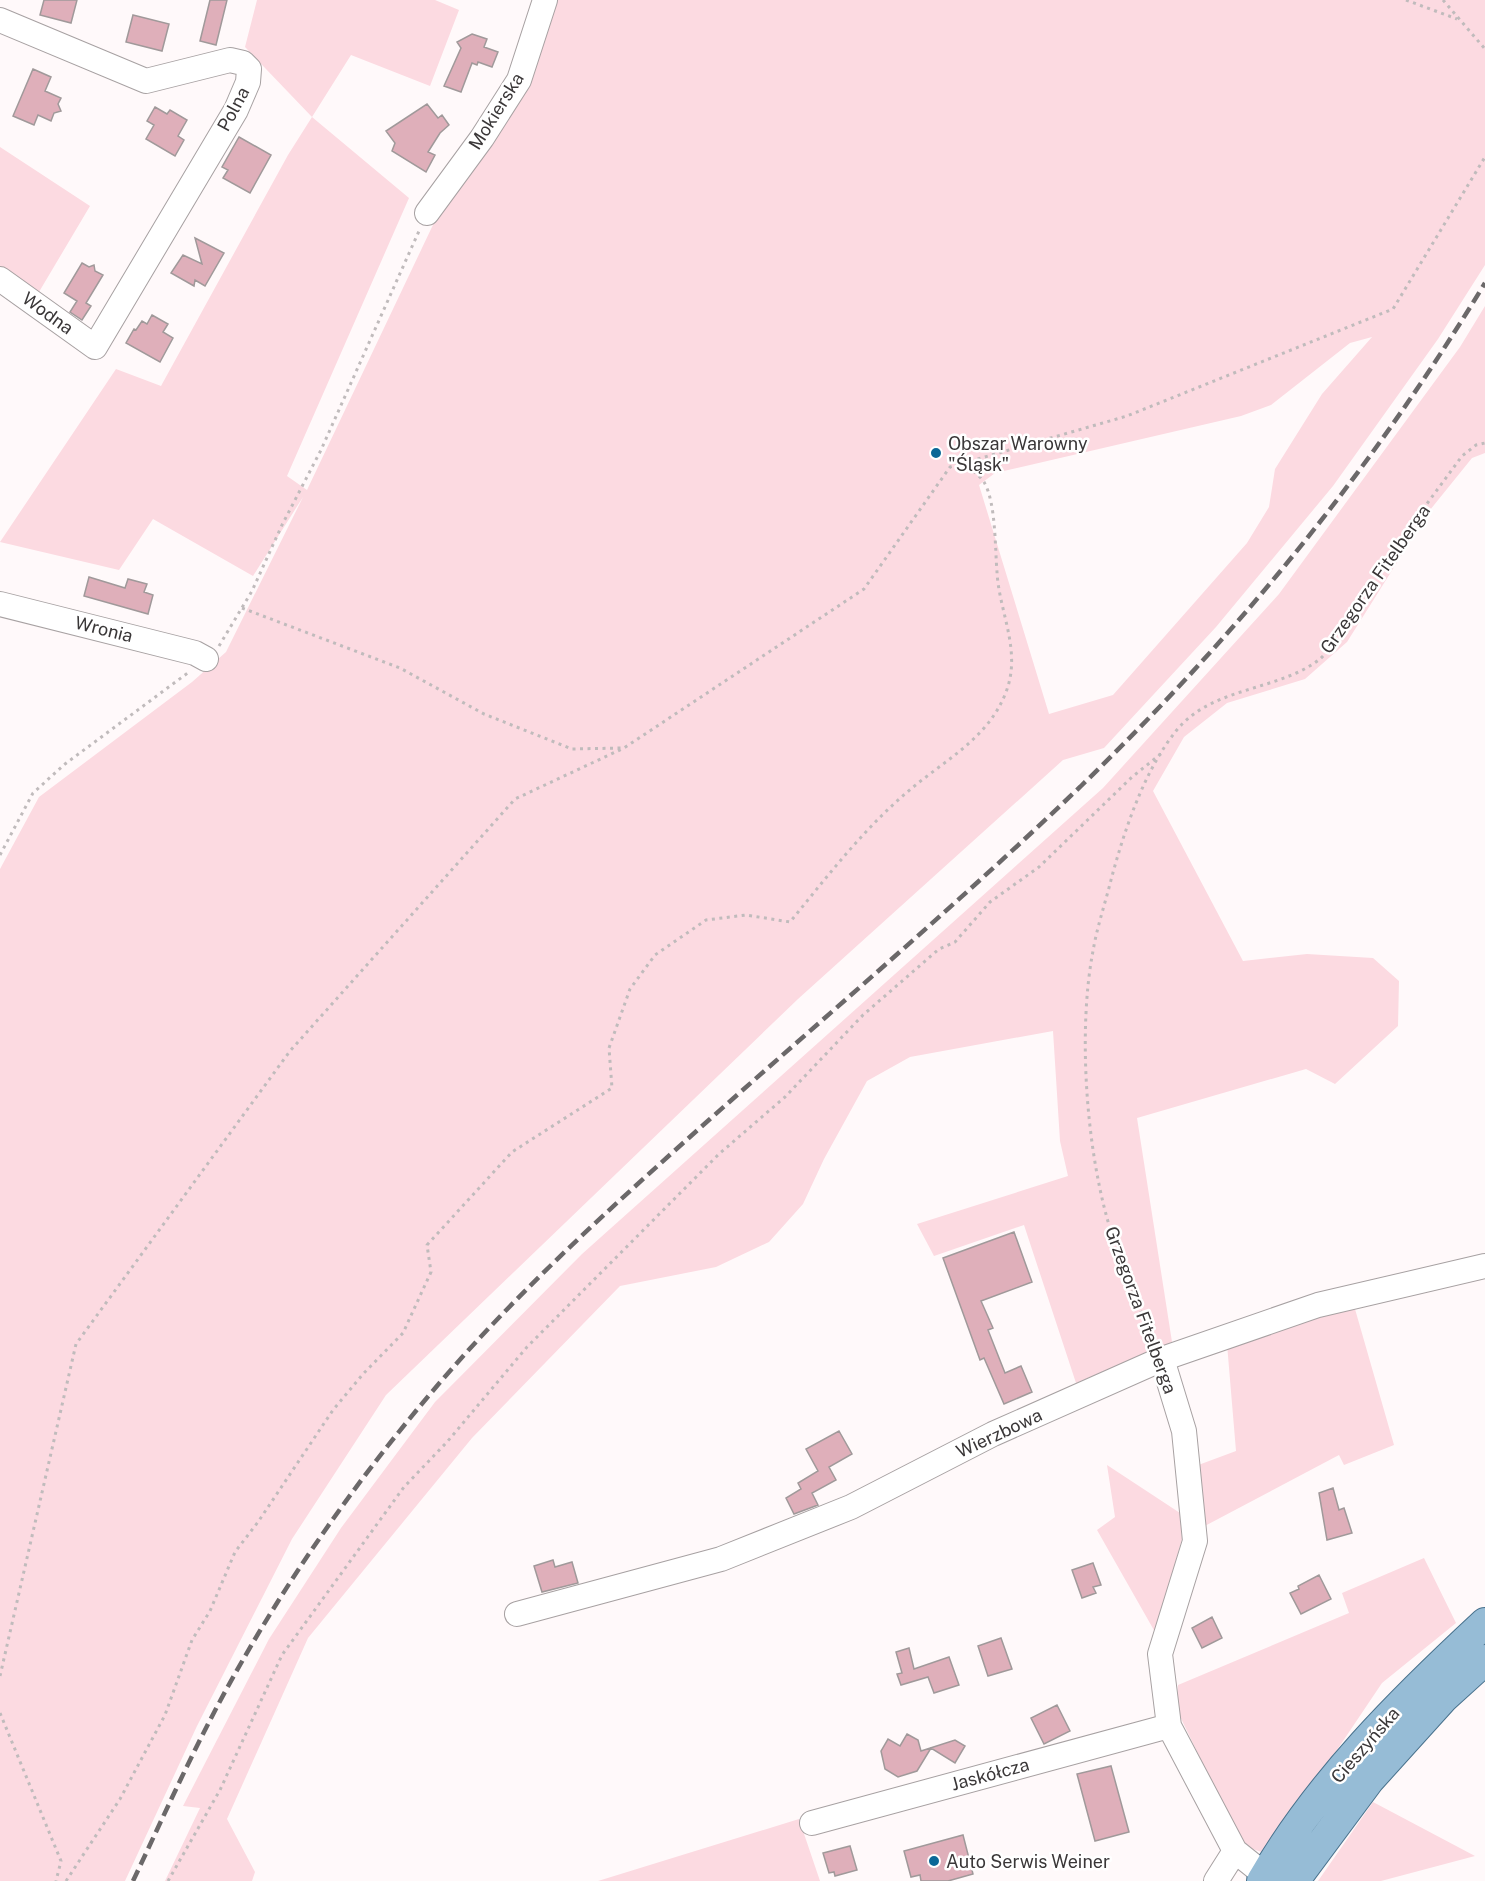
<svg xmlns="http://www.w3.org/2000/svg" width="1485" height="1881" font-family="'Public Sans',sans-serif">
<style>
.green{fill:#fcdae1;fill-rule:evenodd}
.building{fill:#dfafba;stroke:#a0999a;stroke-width:1.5}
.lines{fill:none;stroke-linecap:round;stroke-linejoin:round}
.minor-casing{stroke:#a7a1a2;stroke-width:26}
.major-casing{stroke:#48718c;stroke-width:32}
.path{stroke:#c0bbbc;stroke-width:3;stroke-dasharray:3 4.5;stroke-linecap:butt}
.minor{stroke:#fff;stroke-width:24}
.major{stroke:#96bcd6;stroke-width:30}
.rail{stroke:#6b6869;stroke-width:4.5;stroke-dasharray:12 6;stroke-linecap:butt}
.poi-dot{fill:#0a6797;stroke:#fff;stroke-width:2}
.labels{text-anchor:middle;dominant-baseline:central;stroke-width:5;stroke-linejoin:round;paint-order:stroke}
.street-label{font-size:18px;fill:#3a3738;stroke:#fff}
.poi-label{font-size:18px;fill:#3a3738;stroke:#fff;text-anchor:start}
</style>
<rect width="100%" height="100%" fill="#fff9fa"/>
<path class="green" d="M257,0H435L459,10L430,86L351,55L312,117L409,198L287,476L307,490L441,208L553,0H1485V265L1438,339L1333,486L1216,627L1104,748L1063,760L798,999L386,1395L292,1539L197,1726L125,1881H0V869L39,797L192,682L226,652L303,497L253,576L153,519L119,570L0,542L116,369L161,386L288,155L312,117L245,47ZM1372,337L1322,394L1275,469L1269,507L1247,543L1113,695L1049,714L979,485L995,473L1241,416L1271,405L1350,343Z
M0,147L90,206L36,297L0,270Z
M1485,306V453L1472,458L1430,510L1347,642L1305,679L1227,703L1184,737L1153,791L1243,961L1307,954L1373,958L1399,981L1398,1026L1335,1084L1306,1069L1137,1118L1172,1342L1076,1383L1024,1225L934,1256L917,1224L1068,1176L1060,1141L1053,1031L910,1057L867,1081L824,1159L803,1204L769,1242L716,1267L620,1286L472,1438L308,1638L227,1819L255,1872L252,1881H165L200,1808L183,1806L269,1639L341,1528L435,1402L582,1254L1103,788L1279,594L1460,347Z
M1353,1302L1394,1445L1344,1465L1339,1455L1201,1528L1193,1467L1236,1451L1227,1344Z
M1107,1465L1180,1513L1182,1539L1155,1632L1097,1530L1115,1517Z
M1424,1558L1456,1623L1382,1683L1267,1854L1247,1847L1229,1818L1176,1708L1178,1685L1349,1613L1342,1593Z
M1373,1802L1475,1856L1381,1881H1318Z
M799,1819L820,1881H598Z"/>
<path class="building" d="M44,0H77L71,23L40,15Z
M210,0H227L216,45L200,41Z
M133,15L169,24L162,51L126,42Z
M472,34L487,39L484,47L498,52L492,67L478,62L477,65L472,63L461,92L444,86L461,48L457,42Z
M33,69L51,77L45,91L61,98L58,104L61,111L54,113L51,121L38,115L34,125L13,116Z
M427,104L438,118L442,115L449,125L440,133L428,152L435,155L426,172L392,151L395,143L386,131Z
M155,107L167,114L170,110L187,120L178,136L184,140L175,156L146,139L154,125L147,121Z
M239,137L271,155L250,193L223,178L228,170L222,167Z
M195,238L224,253L205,286L195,280L194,286L171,273L183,255L202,264Z
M82,263L89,267L94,265L95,271L103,275L86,303L91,306L82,320L70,312L77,301L64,293Z
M152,315L168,324L163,332L173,338L160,362L126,343L134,329L136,330L142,321L147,324Z
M89,577L125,588L128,579L147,584L144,592L153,595L148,614L84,596Z
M1014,1232L1032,1282L981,1301L993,1328L988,1330L1005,1373L1021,1366L1032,1392L1004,1404L984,1358L980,1360L943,1258Z
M839,1431L852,1454L829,1467L836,1480L812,1493L818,1505L794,1514L786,1498L801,1489L798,1483L818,1471L806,1449Z
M1333,1488L1339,1510L1344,1508L1352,1533L1327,1540L1319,1493Z
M553,1560L555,1567L572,1562L578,1583L542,1592L534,1566Z
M1093,1563L1101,1585L1093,1587L1096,1593L1082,1598L1072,1570Z
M1319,1575L1331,1599L1301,1614L1290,1593L1299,1589L1298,1586Z
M1212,1617L1222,1638L1202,1648L1192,1628Z
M1001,1638L1012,1669L988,1676L978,1646Z
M909,1648L914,1669L949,1657L959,1685L934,1693L928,1677L901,1685L897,1674L902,1673L896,1652Z
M1057,1705L1070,1731L1044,1744L1031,1718Z
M907,1734L918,1740L921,1751L955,1740L965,1746L955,1763L931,1748L917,1771L898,1777L885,1769L881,1751L888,1739L900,1746Z
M1111,1766L1129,1832L1095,1841L1077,1774Z
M963,1835L973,1874L948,1881H921L920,1875L911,1877L904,1851Z
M850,1846L857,1870L835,1876L834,1872L829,1873L823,1853Z"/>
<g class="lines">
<g class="minor-casing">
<path id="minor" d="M0,20L146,81L230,60L243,63L249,69L248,82L236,110L95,347L0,279
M427,213L482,138L519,80L545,0
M0,604L195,653L206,659
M1162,1359L1184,1431L1195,1541L1160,1654L1169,1726L1235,1851L1265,1875
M517,1614L721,1559L851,1507L993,1434L1162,1359L1318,1305L1485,1266
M812,1823L1169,1726
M1216,1881L1235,1851"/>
</g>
<g class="major-casing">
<path id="major" d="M1262,1881C1319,1782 1402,1700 1485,1623
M1294,1881L1369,1780L1444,1697L1485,1660"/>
</g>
<path class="path" d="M1406,0L1457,19
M1443,0L1485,49
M242,608L400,668L484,714L572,749L621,748
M219,646L252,591L282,525L321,450L419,231
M0,855L33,793L65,764L189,672
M1154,1341C1136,1301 1119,1261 1107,1218C1086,1142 1078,1029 1093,951C1097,927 1105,904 1111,880C1124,831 1144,771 1176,731C1212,686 1277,692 1320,659C1333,648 1356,605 1367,589C1397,543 1430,500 1462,456L1476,445L1485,443
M0,1676L76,1344L290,1051L515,799L624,748L864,589L950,467L1127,416L1393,309L1485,157
M0,1713L61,1861L56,1881
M66,1881L120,1799L165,1715L192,1640L210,1611L235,1552L258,1522L333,1410L363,1374L403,1333L431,1272L427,1245L512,1152L612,1088L609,1048L630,989L655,955L706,920L746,915L790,922C826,878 862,831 905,794C941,762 988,740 1006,692C1022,651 999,612 997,572C995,549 996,502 984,482C979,475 971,469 964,463
M168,1881L220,1790L282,1655L404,1487L447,1442L527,1347L719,1154L785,1097L863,1015L939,949L955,942L990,902L1039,867L1132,777L1162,753"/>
<use href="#minor" class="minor"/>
<use href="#major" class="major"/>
<path class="rail" d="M133,1881C166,1811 198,1739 236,1672C300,1558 378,1451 465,1354C541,1270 626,1194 710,1119C834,1009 961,901 1081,786C1239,633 1371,471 1485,283"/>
</g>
<g class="poi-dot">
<circle cx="936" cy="453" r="6"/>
<circle cx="934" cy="1861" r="6"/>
</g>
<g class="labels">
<g class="street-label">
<text transform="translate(233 109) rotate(-62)">Polna</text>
<text transform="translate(496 111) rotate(-58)">Mokierska</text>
<text transform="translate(48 313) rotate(36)">Wodna</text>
<text transform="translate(1375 579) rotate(-55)">Grzegorza Fitelberga</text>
<text transform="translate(104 629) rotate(14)">Wronia</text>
<text transform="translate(1141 1310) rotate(70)">Grzegorza Fitelberga</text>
<text transform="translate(999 1433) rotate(-25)">Wierzbowa</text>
<text transform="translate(1365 1745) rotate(-49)">Cieszyńska</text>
<text transform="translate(990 1774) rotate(-15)">Jaskółcza</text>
</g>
<g class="poi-label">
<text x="948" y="443">Obszar Warowny<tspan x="948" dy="21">"Śląsk"</tspan></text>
<text x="946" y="1861">Auto Serwis Weiner</text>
</g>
</g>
</svg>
